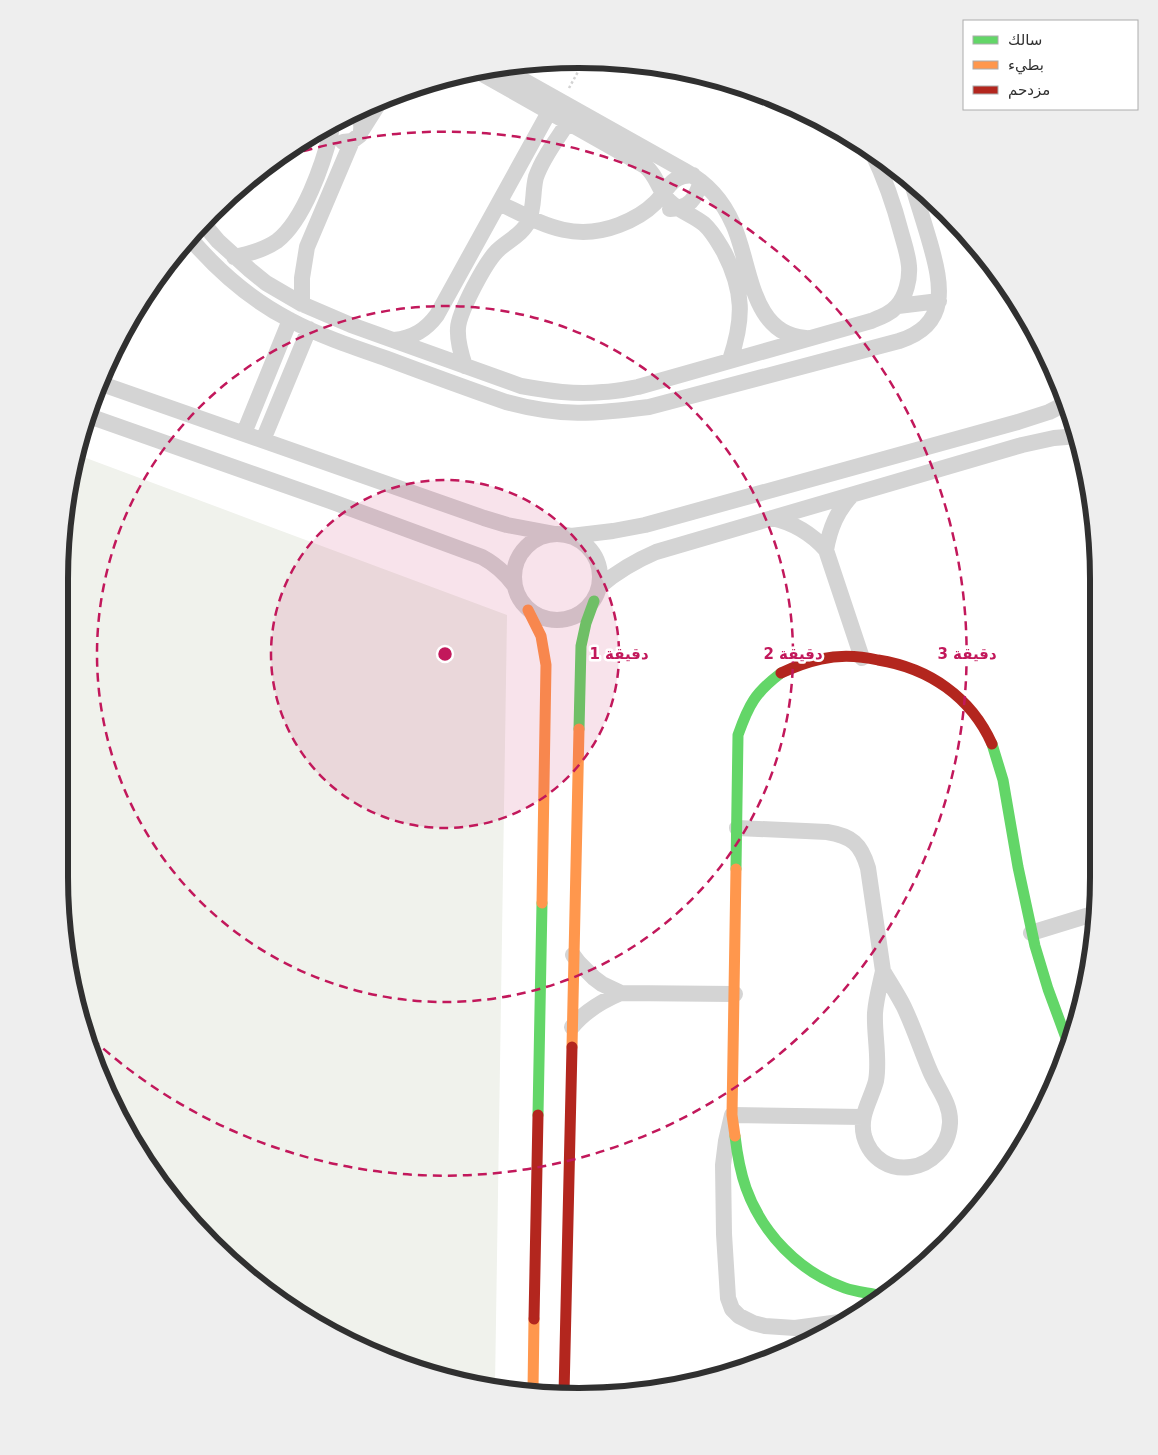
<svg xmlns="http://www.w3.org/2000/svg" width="1158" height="1455" font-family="'DejaVu Sans',Vazirmatn,sans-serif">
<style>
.green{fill:#f0f2ec}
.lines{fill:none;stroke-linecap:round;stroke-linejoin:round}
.path{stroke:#d3d3d3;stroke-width:2.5;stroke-dasharray:2.5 2.5;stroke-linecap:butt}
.street{stroke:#d4d4d4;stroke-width:16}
.fast{stroke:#63d668;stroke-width:11}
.slow{stroke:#ff974d;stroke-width:11}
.jam{stroke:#b3261e;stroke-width:11}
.ring{fill:none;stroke:#c2185b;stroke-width:2.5;stroke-dasharray:9 6}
.rim{fill:none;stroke:#303030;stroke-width:6}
.centre{fill:#c2185b;stroke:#fff;stroke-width:2.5}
.ring-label{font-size:15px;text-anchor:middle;font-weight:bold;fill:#c2185b;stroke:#fff;stroke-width:5;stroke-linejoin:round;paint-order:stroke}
</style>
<rect width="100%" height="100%" fill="#fff"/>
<path class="green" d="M78,455L507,615L495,1385L444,1378L319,1326L211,1244L128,1136L76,1010L59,876L60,545Z"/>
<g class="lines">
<path class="path" d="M569,88L584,61"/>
<path class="street" d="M498,66L685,171C707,183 723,201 733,224C751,263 750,335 806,338
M477,71L645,166C657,175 658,190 669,201C679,211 693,215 704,224C713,232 718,242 724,252C744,291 744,319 730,360
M362,130L381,100
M343,142L352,141L360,135C363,125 361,119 353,113
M499,203C541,223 572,243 619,225C632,220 645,213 655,203C669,189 669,176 693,175
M670,209C690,208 695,199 701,182
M202,222L218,241L250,270L266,283L302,304L351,325L521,386C549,391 575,395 603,392C615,392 627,389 638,387L871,321C881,317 890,314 897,306C906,296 910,279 909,266C908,254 904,243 901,232C894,205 884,177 872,152
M188,236C216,269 251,300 290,320C320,336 353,347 385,358C425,373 466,388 506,402C560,417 595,414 649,407L899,341C950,325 942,285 930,243C924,222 917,201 911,180
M234,257C249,254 264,250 277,241C304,220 323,164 331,132
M302,304V278L307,247L352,141
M898,306L939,301
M394,340C413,338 426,330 437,315L554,103
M465,366C461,354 457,341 458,328C459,312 485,263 497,251C507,241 522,235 528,222C535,208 532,192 536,177C544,154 561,135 573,114
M99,383L484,518L507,525L555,534
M86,415L330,501L482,557C495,564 505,573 514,585
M244,433L290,320
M263,440L309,329
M772,518C794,523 811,533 826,550L862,658
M514 577a43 43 0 1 1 86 0a43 43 0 1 1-86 0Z
M571,536L613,531L645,525L1018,422L1049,412L1065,404
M826,550C830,528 837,511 852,495
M600,586C618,571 635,561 656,552L1022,445L1054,438L1078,436
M737,828L827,832C852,836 861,844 868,868L883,971
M1031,933L1096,913
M573,955L579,963L594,978L602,984L621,993L735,994
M883,971C890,983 898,995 904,1007C914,1028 921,1050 930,1071C937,1088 951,1103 950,1123C947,1174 878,1185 864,1136C859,1115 871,1100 876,1081C880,1059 874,1035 875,1013C876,999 880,985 883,971Z
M572,1027C585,1011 602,1001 621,993
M847,1321L795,1328L765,1326L753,1323L739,1316L732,1309L728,1298L724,1234L723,1165L726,1141L732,1115L863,1117"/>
<path class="fast" d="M579,729L581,646L586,623L594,601
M992,744L1003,780L1018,867L1035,946L1048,989L1069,1046
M736,869L738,735C749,704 755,693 781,673
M538,1115L542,903
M735,1136C737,1153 740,1171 746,1188C762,1233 799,1272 845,1288C856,1292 870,1293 882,1296"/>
<path class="slow" d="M528,610L541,636L546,665L542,903
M572,1047L579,729
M735,1136L732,1115L736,869
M533,1390L534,1319"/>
<path class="jam" d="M781,673C794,667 807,662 821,659C839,655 860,656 878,660C929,668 971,697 992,744
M534,1319L538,1115
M564,1394L572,1047"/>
</g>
<circle cx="445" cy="654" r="174" fill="#c2185b" fill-opacity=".12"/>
<g class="ring">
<circle cx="445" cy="654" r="174"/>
<circle cx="445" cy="654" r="348"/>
<path d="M275 160A522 522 0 1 1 86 1033"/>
</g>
<path d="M0 0H1158V1455H0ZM579 68H579A511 511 0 0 1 1090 579V877A511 511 0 0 1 579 1388H579A511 511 0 0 1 68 877V579A511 511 0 0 1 579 68Z" fill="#eee" fill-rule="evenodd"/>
<path class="rim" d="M579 68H579A511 511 0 0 1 1090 579V877A511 511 0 0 1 579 1388H579A511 511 0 0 1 68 877V579A511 511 0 0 1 579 68Z"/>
<circle cx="445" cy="654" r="8" class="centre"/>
<g class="ring-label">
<text x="619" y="659">1 دقيقة</text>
<text x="793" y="659">2 دقيقة</text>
<text x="967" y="659">3 دقيقة</text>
</g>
<rect x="963" y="20" width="175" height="90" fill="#ffffff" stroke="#acacac"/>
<rect x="973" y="36" width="25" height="8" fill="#63d668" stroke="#acacac"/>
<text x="1008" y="45" font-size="15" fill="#303030">سالك</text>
<rect x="973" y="61" width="25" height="8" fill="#ff974d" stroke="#acacac"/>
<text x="1008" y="70" font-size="15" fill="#303030">بطيء</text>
<rect x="973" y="86" width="25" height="8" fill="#b3261e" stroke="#acacac"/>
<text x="1008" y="95" font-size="15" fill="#303030">مزدحم</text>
</svg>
